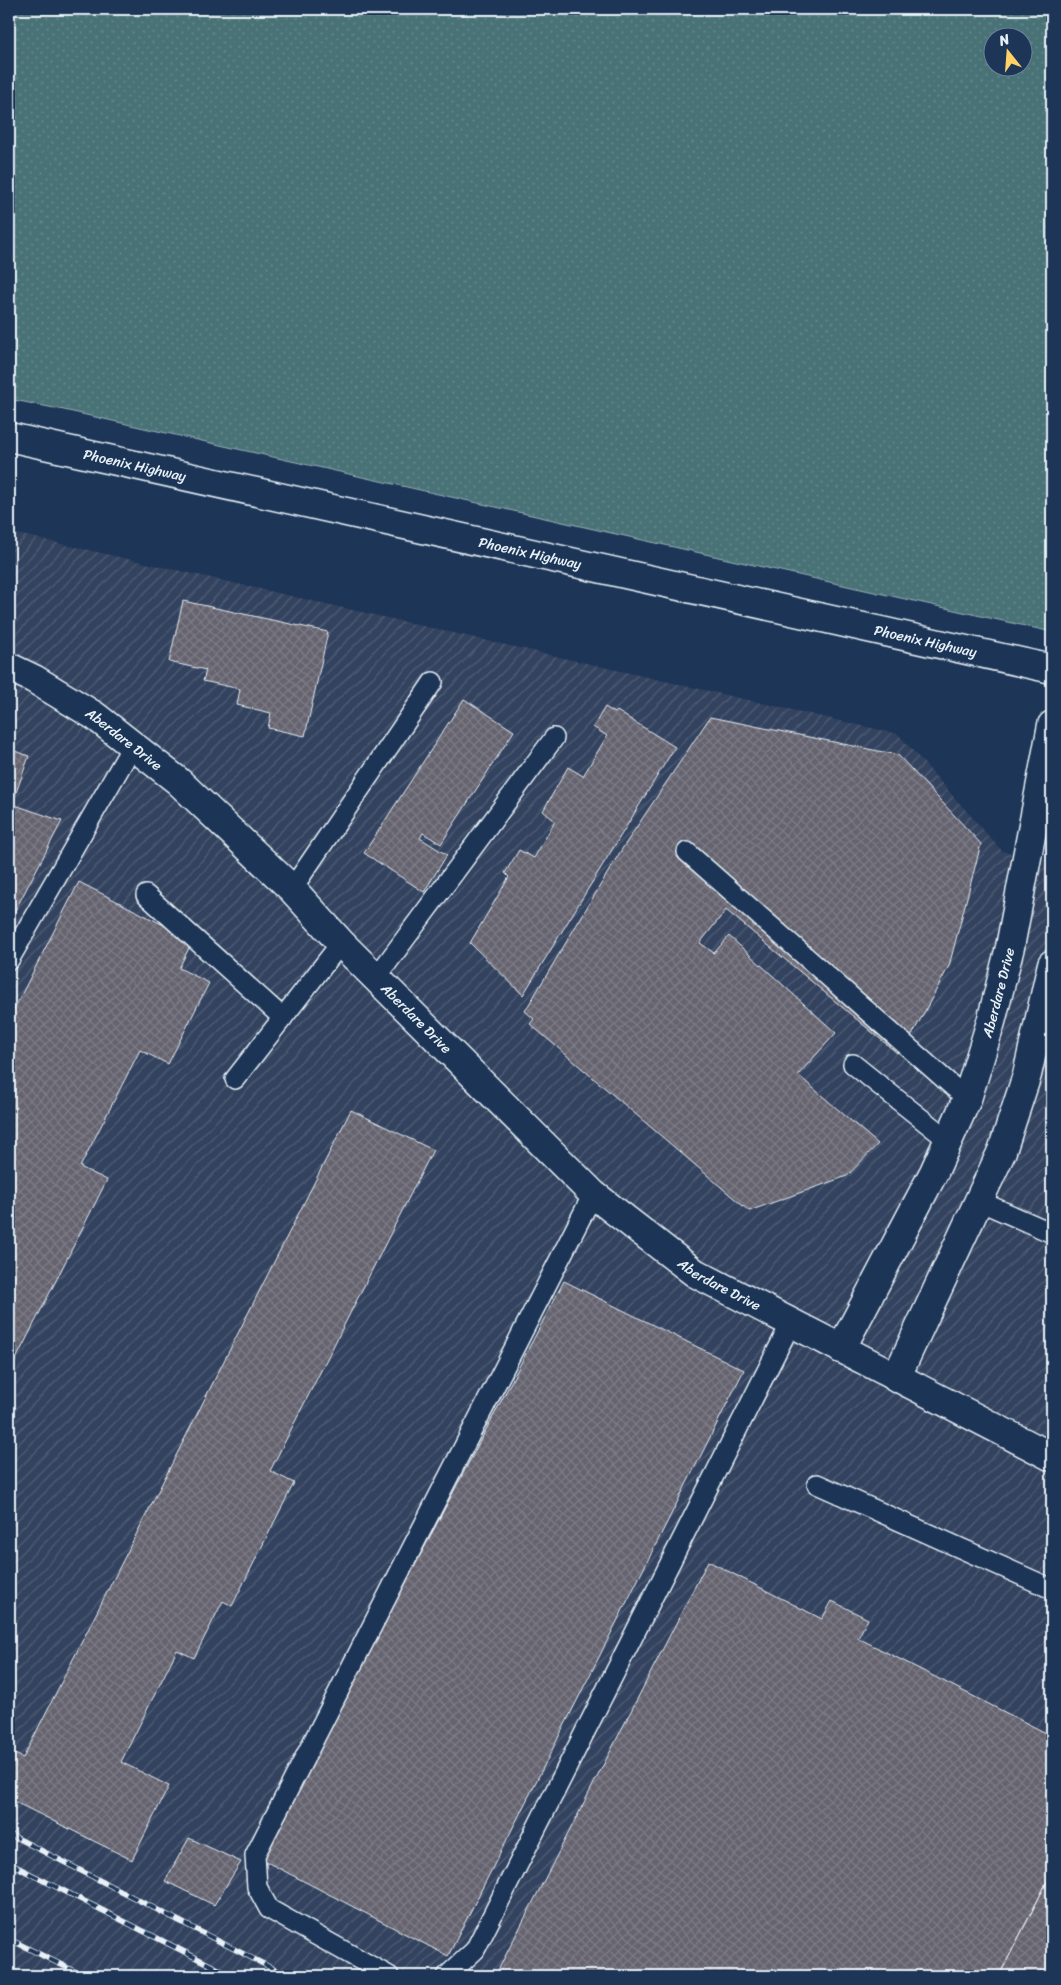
<svg xmlns="http://www.w3.org/2000/svg" width="1061" height="1985" font-family="Sriracha,sans-serif">
<style>
.industrial{fill:url(#industrial-furrows)}
.park{fill:url(#park-dots);stroke:#98b2b8;fill-rule:evenodd}
.building{fill:url(#building-cross-hatch);stroke:#e8f1f8}
.lines{fill:none;stroke-linecap:round;stroke-linejoin:round}
.service-casing{stroke:#e8f1f8;stroke-width:22}
.minor-casing{stroke:#e8f1f8;stroke-width:31}
.secondary-casing{stroke:#e8f1f8;stroke-width:31}
.service{stroke:#1d3557;stroke-width:19}
.minor{stroke:#1d3557;stroke-width:28}
.secondary{stroke:#1d3557;stroke-width:28}
.rail-casing{stroke:#e8f1f8;stroke-width:5.5}
.rail{stroke:#1d3557;stroke-width:4;stroke-dasharray:11;stroke-linecap:butt}
.labels{text-anchor:middle;dominant-baseline:central;stroke-width:5;stroke-linejoin:round;paint-order:stroke}
.street-label{font-size:14px;fill:#e8f1f8;stroke:#1d3557}
</style>
<defs>
<pattern id="industrial-furrows" width="10" height="10" patternUnits="userSpaceOnUse" patternTransform="scale(1.25)"><rect width="10" height="10" fill="#33435e"/><path d="M-1 1l2-2M0 10L10 0M9 11l2-2" fill="none" stroke="#515f76"/></pattern>
<pattern id="park-dots" width="8" height="8" patternUnits="userSpaceOnUse" patternTransform="scale(1.25)"><rect width="8" height="8" fill="#497277"/><path d="M2 2h.1M6 6h.1" fill="none" stroke="#63878b" stroke-width="1.8" stroke-linecap="round"/></pattern>
<pattern id="building-cross-hatch" width="8" height="8" patternUnits="userSpaceOnUse" patternTransform="scale(1.25)"><rect width="8" height="8" fill="#666470"/><path d="M0 0l8 8M0 8l8-8" fill="none" stroke="#7c7b85"/></pattern>
</defs>
<rect width="100%" height="100%" fill="#1d3557"/>
<filter id="ink" filterUnits="userSpaceOnUse"><feTurbulence type="fractalNoise" baseFrequency=".02" numOctaves="2"/><feDisplacementMap in="SourceGraphic" scale="10" xChannelSelector="R" yChannelSelector="G"/><feConvolveMatrix kernelMatrix="1 2 1 2 8 2 1 2 1" color-interpolation-filters="sRGB"/></filter>
<g filter="url(#ink)">
<path class="industrial" d="M9,532L898,734L1002,851L1052,861V1976H9Z"/>
<path class="park" d="M9,9H1052V632L64,410L9,399ZM994,38H1024V68H994Z"/>
<path class="building" d="M183,601L328,632L305,736L268,728L271,713L237,705L240,689L203,681L206,670L169,662Z
M464,699L514,731L441,844L423,833L420,838L447,855L424,892L364,853Z
M605,707L615,713L617,711L675,747L523,995L470,943L509,877L505,873L519,850L534,858L555,821L543,811L568,767L583,776L607,736L593,727Z
M710,717L898,755L981,844L949,966L911,1037L897,1053L726,910L700,943L714,953L729,936L836,1033L798,1075L878,1144L847,1176L749,1211L530,1024L534,1019L525,1011L622,849Z
M9,749L29,756L12,804L62,821L9,922Z
M79,882L193,940L179,968L209,983L168,1064L140,1050L80,1167L107,1180L9,1373V1019Z
M351,1110L433,1150L270,1471L294,1483L232,1606L223,1601L194,1658L177,1650L121,1762L169,1786L132,1860L9,1799V1751L23,1758Z
M564,1281L744,1370L448,1956L261,1859Z
M708,1561L822,1619L832,1601L868,1619L858,1638L1052,1736V1872L999,1976H495Z
M189,1838L241,1862L214,1905L165,1881Z
M1052,1872V1976H999Z"/>
<g class="lines">
<g class="service-casing">
<path id="service" d="M687,852L967,1099
M292,889L433,682
M146,895L283,1018
M9,960L133,745
M376,978L554,738
M853,1064L948,1140
M235,1079L341,943
M979,1201L1052,1233
M817,1484L1052,1589
M389,1976L269,1909L257,1887L255,1855L593,1194
M447,1976L475,1950L791,1323"/>
</g>
<g class="minor-casing">
<g id="minor">
<path id="s1" d="M9,667L34,679L95,716L178,781L292,889L341,943L593,1194L695,1273L1052,1457"/>
<path id="s2" d="M841,1349L934,1172L967,1099L991,1022L1010,947L1052,725"/>
<path d="M896,1378L1002,1151L1027,1075L1052,964"/>
</g>
</g>
<g class="secondary-casing">
<g id="secondary">
<path id="s3" d="M9,437L1052,669"/>
</g>
</g>
<use href="#service" class="service"/>
<use href="#minor" class="minor"/>
<use href="#secondary" class="secondary"/>
<g class="rail-casing">
<path id="rail" d="M9,1834L287,1976
M9,1863L232,1976
M9,1939L84,1976
M9,1971L20,1976"/>
</g>
<use href="#rail" class="rail"/>
</g>
</g>
<g class="labels">
<g class="street-label">
<text stroke="none"><textPath href="#s3" startOffset="129">Phoenix Highway</textPath></text>
<text stroke="none"><textPath href="#s3" startOffset="534">Phoenix Highway</textPath></text>
<text stroke="none"><textPath href="#s3" startOffset="939">Phoenix Highway</textPath></text>
<text stroke="none"><textPath href="#s1" startOffset="136">Aberdare Drive</textPath></text>
<text stroke="none"><textPath href="#s2" startOffset="391">Aberdare Drive</textPath></text>
<text stroke="none"><textPath href="#s1" startOffset="541">Aberdare Drive</textPath></text>
<text stroke="none"><textPath href="#s1" startOffset="946">Aberdare Drive</textPath></text>
</g>
</g>
<rect width="1061" height="1985" fill="none" stroke="#1d3557" stroke-width="30"/>
<rect x="15" y="15" width="1031" height="1955" fill="none" stroke="#e8f1f8" stroke-width="2" filter="url(#ink)"/>
<g transform="translate(1008 52) rotate(343)"><circle r="24" fill="#1d3557" stroke="#6e8097"/>
<path d="M0-4L9 19L0 12L-9 19Z" fill="#ffd166"/>
<text y="-8" font-size="14" font-weight="bold" text-anchor="middle" fill="#e8f1f8">N</text>
</g>
</svg>
